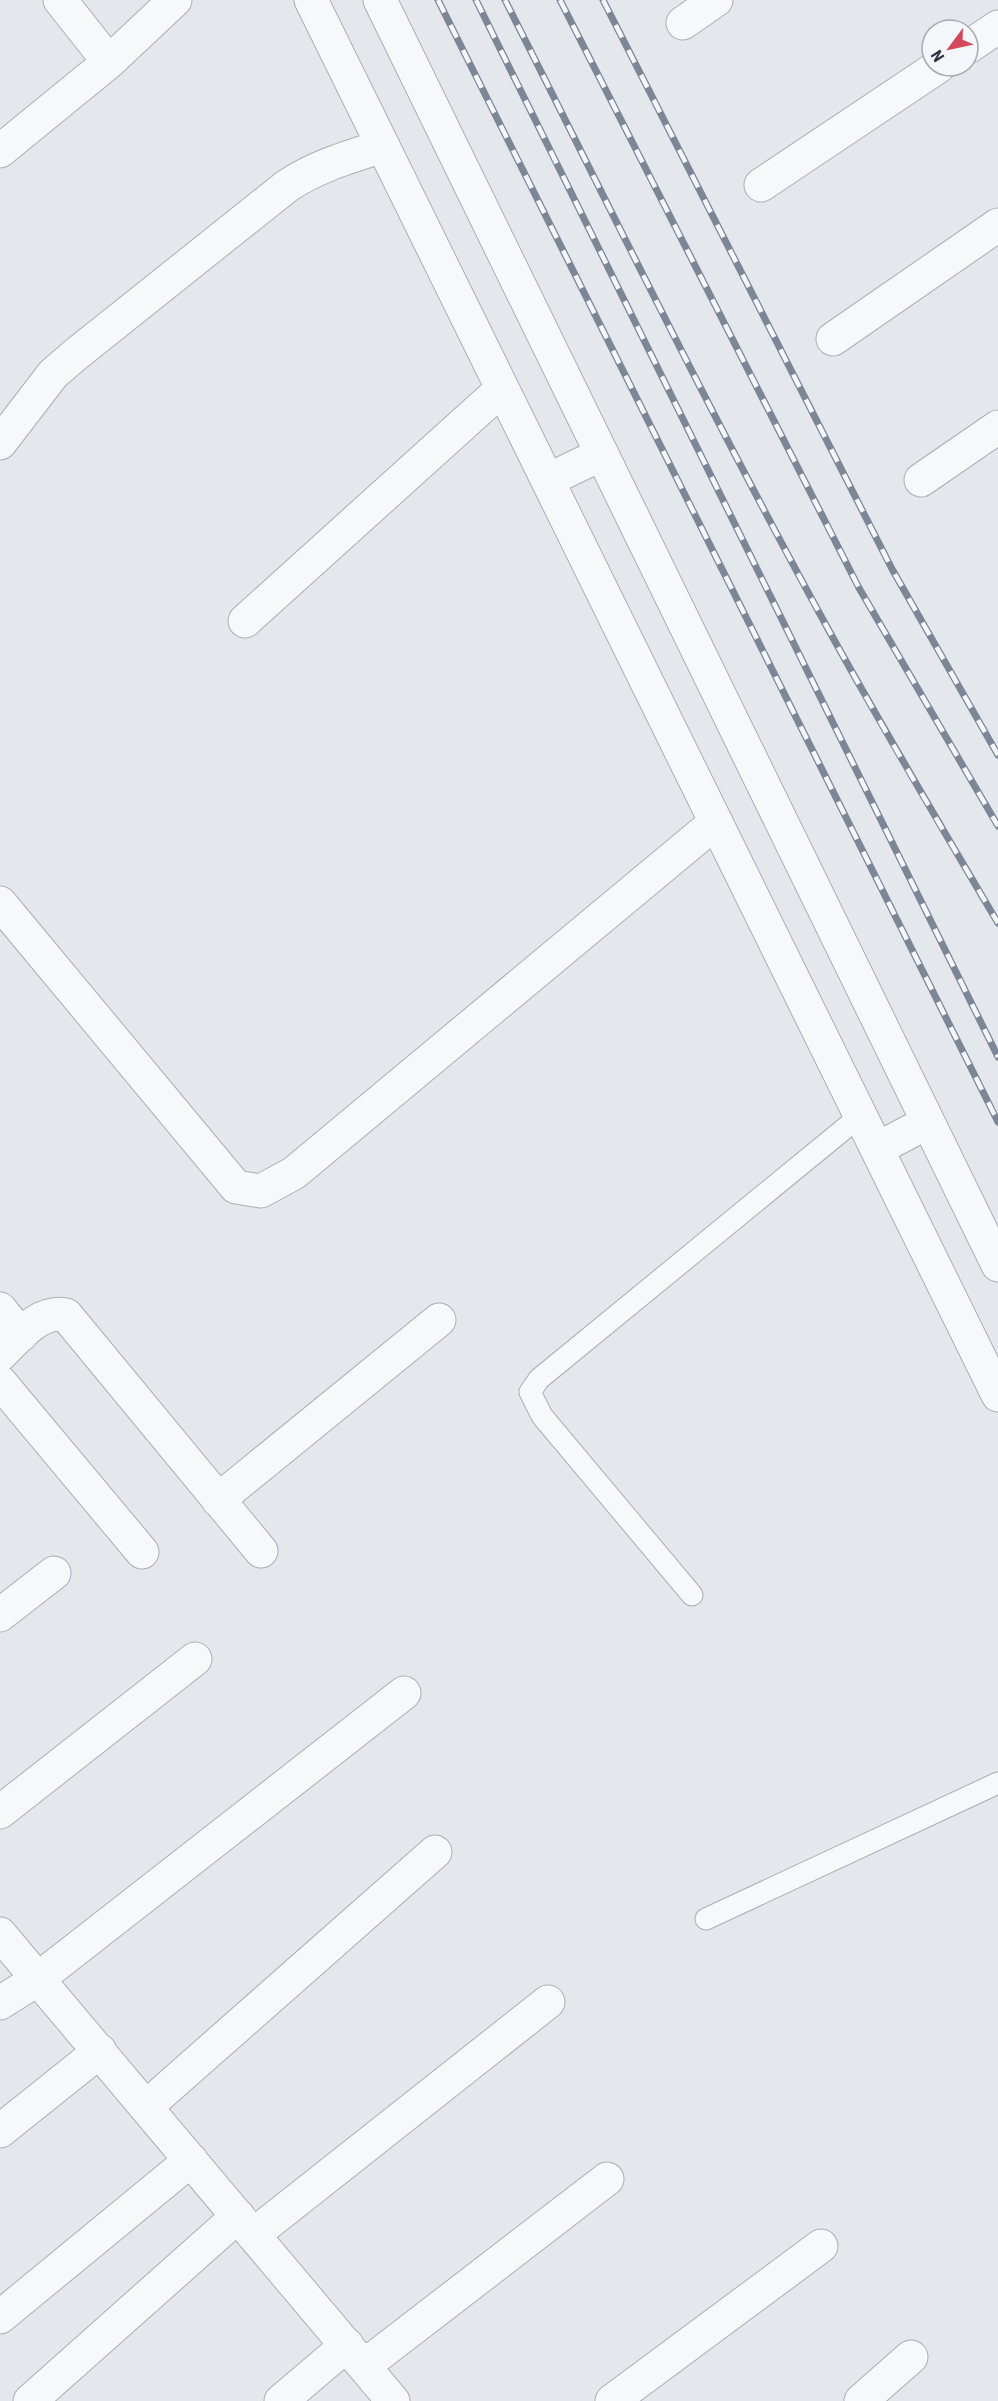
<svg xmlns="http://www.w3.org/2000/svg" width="998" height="2401" font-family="'Roboto Condensed',sans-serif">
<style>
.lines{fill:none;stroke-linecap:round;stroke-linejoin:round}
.service-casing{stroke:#a9aeb7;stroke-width:23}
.minor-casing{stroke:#a9aeb7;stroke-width:35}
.tertiary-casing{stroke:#a9aeb7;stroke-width:35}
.service{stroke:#f7f8fa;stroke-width:21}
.minor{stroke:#f7f8fa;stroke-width:33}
.tertiary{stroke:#f7f8fa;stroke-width:33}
.rail-casing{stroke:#7d8696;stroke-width:7}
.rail{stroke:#f4f6f9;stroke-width:4.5;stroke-dasharray:14;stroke-linecap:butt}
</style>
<rect width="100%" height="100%" fill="#e4e7ec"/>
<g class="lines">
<g class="service-casing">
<path id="service" d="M692,1595L542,1416L530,1392L539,1379L860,1116
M706,1919L998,1783"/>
</g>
<g class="minor-casing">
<path id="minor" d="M60,0L109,62
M683,23L716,0
M968,47L998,27
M0,151L109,62L175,0
M761,185L939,66
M833,339L998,225
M0,443L53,374L75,355L287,186C317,166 349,157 383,146
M921,480L998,427
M245,621L502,389
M0,903L236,1187L261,1191L294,1173L716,822
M0,1309L21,1335
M0,1355C18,1338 39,1309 66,1315L261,1551
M0,1382L142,1552
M218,1500L439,1320
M0,1615L54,1573
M0,1812L195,1659
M0,1934L393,2401
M0,2003L38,1979L404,1693
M146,2107L435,1852
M0,2131L100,2051
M253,2235L548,2002
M0,2317L191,2160
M364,2366L607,2179
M30,2401L238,2216
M281,2401L347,2345
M612,2401L821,2246
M861,2401L911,2357"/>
</g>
<g class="tertiary-casing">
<path id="tertiary" d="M311,0L998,1395
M380,0L998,1265
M548,480L602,454
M877,1149L928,1122"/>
</g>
<use href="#service" class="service"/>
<use href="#minor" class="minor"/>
<use href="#tertiary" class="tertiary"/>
<g class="rail-casing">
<path id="rail" d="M438,0L998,1122
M476,0L998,1057
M505,0C611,210 714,421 827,627C882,727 940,825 998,923
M560,0L859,588L998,826
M603,0L892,569L998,755"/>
</g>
<use href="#rail" class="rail"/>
</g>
<g transform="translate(950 48) rotate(237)"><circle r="28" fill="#f4f6f9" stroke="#a4a8b1" stroke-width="1.5"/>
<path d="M0-4.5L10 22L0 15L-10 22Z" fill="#d1495b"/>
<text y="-9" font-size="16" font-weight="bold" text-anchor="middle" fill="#2b3445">N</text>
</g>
</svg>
